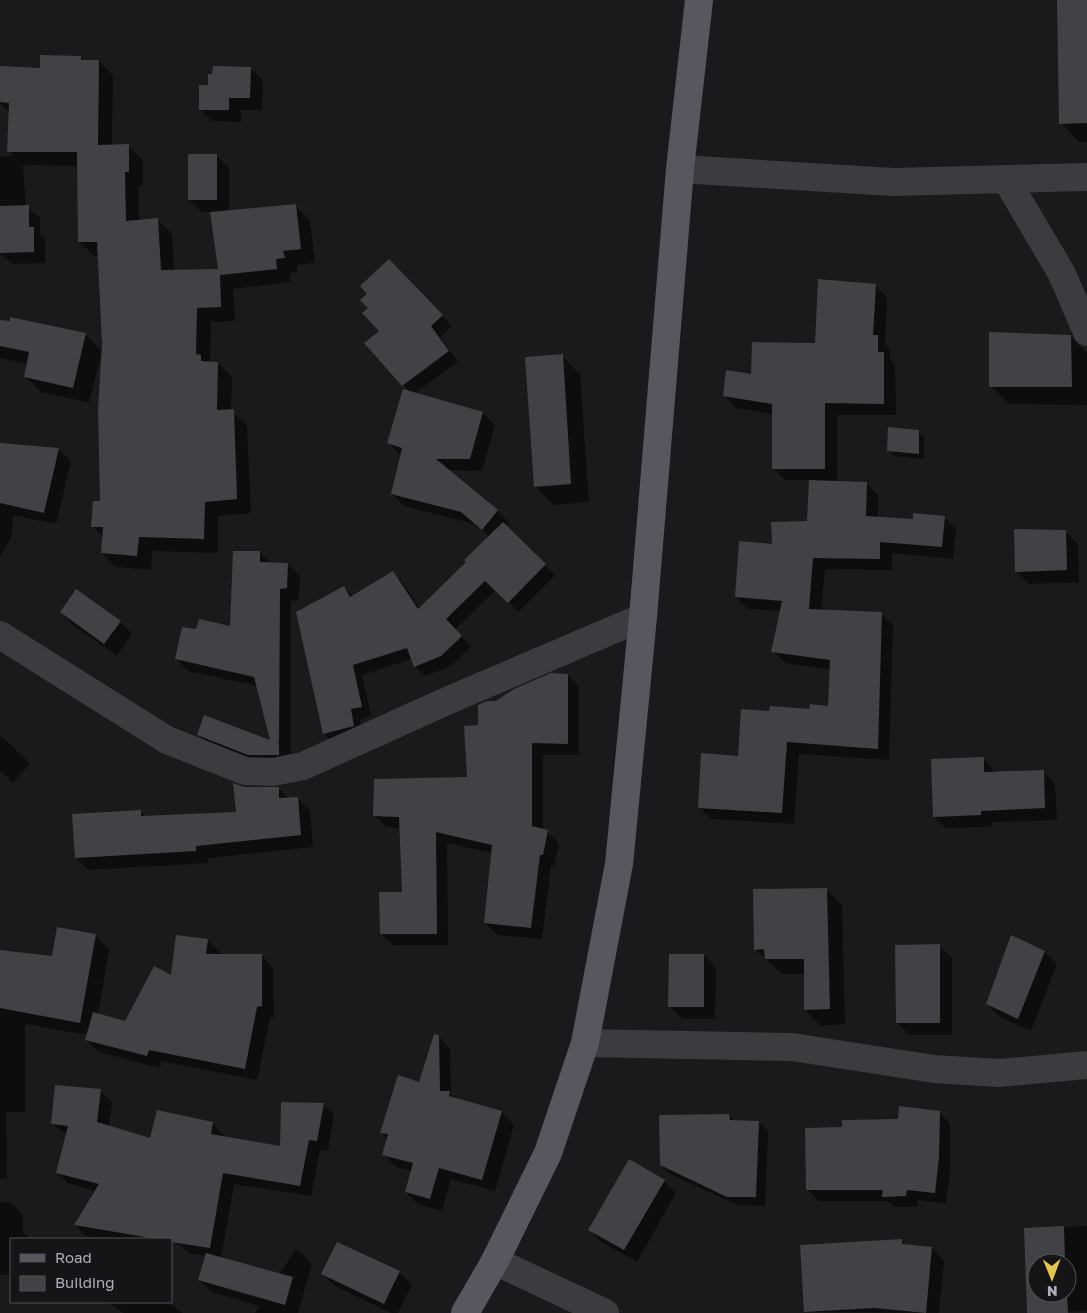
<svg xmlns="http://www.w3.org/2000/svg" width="1087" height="1313" font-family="'Golos Text',sans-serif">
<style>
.shadow{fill:#0007;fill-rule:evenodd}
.building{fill:#414245}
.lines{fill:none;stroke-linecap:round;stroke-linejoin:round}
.minor{stroke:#3b3b40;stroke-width:28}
.major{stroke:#57585f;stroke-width:28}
</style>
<rect width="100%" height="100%" fill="#1a191b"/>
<path class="shadow" d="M81,57L85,61H99L113,75L112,146H128L143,160V186H139V221L157,220L172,234L174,271L220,270L212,212H202L189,200L216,155L229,168V212L295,206L310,220L315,263L297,265L298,272L290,273L291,282L233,289L235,321L211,322L210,363H218L232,377L231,411L247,425L251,513L218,516V553L152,551L151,570L116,567L102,553L103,537L93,526L101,503L102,352L89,403L41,392L25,376L28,364L0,358V322L85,334L102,351L99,256H94L79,242L78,166L23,165L26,207L40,218V235L45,239V263L12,264L3,255H0V157L13,156L8,151L10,113L0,103V67L41,69Z
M250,68L263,80L262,110H241V122L212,121L200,109L209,86Z
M1087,77V142H1079L1061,123Z
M389,261L452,326L440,337L458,362L415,393L483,413L495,425L482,471L448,470L498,511L509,523L506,527L555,575L518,612L496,590L454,630L471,646L451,666L425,676L415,666L412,659L362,675L371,716L360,719L363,735L334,743L324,734L344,587L354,597L393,573L403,583L420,609L468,562L489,536L474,524L404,506L392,494L401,456L389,443L410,392L403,385L369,308V294Z
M875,285L887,297L885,344L889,348L890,360L895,365L896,415H837V482L866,483L878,495V518L914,521L944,517L956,529L953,559L892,553V570L825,569L821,610L881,613L893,625L889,760L799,754L794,824L711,819L699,807L771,713L829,707L831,670L785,663L773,651L781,611L748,609L736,597L774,545L808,522L810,480H785L773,468V414L736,408L724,395L753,375L816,344Z
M1071,337L1087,353V405L1009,404L991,386Z
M562,356L580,374L589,502L553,505L535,486Z
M918,431L924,437V459L894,456L888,450Z
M0,445L58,449L71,461L56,524L13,515L12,536L0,557Z
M1065,531L1078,544L1079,582L1029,584L1016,571Z
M260,552L271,563L287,564L300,576L299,600L291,601V754H288L291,757L262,767L211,747L199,735L272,742L257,686L188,671L176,659L197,631L232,628Z
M61,612L120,622L132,634L117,656L73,625Z
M568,675L579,687V755H543V830L547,831L559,843L554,866H551L542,939L497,935L485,923L492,853L447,843L448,945H393L381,934L404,893L401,828L386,827L375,816L468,778L479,726L497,702Z
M0,735L30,763L13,783L0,771Z
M984,759L996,773L1044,772L1055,784L1057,820L992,822V827L946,828L934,817Z
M244,788H278L289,799L297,798L310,810L313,847L208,858V863L88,870L76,858L140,811L146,817L237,813Z
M826,890L842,905L845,1024L821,1026L805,1010V974H782L755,949Z
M95,935L109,949L98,1015L126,1022L208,940L220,952V956L261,955L273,968L274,1018H270L257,1080L161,1061L160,1068L99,1052L86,1040L88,1035L25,1024V1112H6L7,1179H0V952L53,957Z
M939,946L952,958V1035H909L897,1023Z
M1044,952L1057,964L1031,1031L1000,1017L987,1004Z
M704,955L716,968L715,1019H682L669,1006Z
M438,1036L450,1049L451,1094L457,1100L502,1112L514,1125L495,1191L451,1179L442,1211L418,1204L406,1192L412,1171L396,1167L383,1154L388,1139L381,1133L420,1083Z
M100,1091L112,1102L109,1127L151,1139L158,1111L213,1124L224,1135L223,1138L281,1148L323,1104L334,1115L328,1151L320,1150L311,1196L234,1184L221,1258L279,1275L295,1250L300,1252L312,1264L298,1313H255L259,1306L212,1292L199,1280L206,1256L189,1253L182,1246L171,1242V1239L146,1231L142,1239H105L86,1236L75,1225L96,1191L69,1184L57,1173L67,1135L52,1124Z
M939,1112L950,1124V1170L946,1204L918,1200L917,1207H895L888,1201H818L807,1189L844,1128Z
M729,1115L735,1122H759L768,1131L765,1206L737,1205L670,1174L661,1165Z
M664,1181L676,1193L637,1262L601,1242L589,1229Z
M0,1202L11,1203L23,1215V1232L30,1239H11V1275H0Z
M1087,1226V1311L1029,1313L1025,1229ZM1037,1263H1067V1293H1037Z
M902,1241L907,1246L932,1248L944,1261L939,1313L805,1312Z
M399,1272L412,1285L398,1313H391L335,1286L323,1274Z
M107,1302H167L183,1313H124Z"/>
<path class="building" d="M1057,0H1087V123L1059,124Z
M40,55L81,56V60H99L98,145L129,144V172H125L126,221L158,218L161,270L218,269L210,212L296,204L301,249L283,251L285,258L276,259L277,269L220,275L221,307L197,308L196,354L201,355V361L218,362L217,410L234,409L237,499L205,502L204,539L139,537L137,556L101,553L103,527H91L93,501H100L98,410L102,344L97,242H78L77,152H7L9,103L0,102V66L40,68Z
M213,66L251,67L250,98H229V110H199V85H208V74H212Z
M188,154H217V200H188Z
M29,205V227H34V252L0,253V206Z
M389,259L443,315L431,326L449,351L402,386L364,343L379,331L362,313L368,308L360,300L367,294L360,286Z
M818,279L876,284L873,335H878V352H884V404L825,403V469H772V404L723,396L726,370L751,374L752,342L815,343Z
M10,317L86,333L73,388L24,377L29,352L0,346V320L10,321Z
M989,332L1071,335L1072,387H989Z
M563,354L571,484L534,487L525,357Z
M403,389L483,412L470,459H436L498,510L482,530L461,512L391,494L402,448L387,443Z
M888,427L919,430V454L887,451Z
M0,443L59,448L44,513L0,503Z
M809,480L867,482L866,516L913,519V513L945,516L942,547L880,542V559L813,558L809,609L882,612L878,749L787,742L782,813L698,808L701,753L738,756L741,709L769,711L770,706L809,709L810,704L828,706L830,660L771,652L782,601L735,597L739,541L772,544L771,522L807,521Z
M503,522L546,564L508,603L485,581L446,619L462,636L441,656L414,667L407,648L353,665L362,707L351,709L354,726L323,734L296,612L344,586L350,597L393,571L418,609L466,562L464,560Z
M1014,529L1066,530L1067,570L1015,572Z
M233,551H260V562L288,563L287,588L280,589L279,742H276L279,743V755H248L197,735L204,715L270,740L254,677L175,659L182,627L196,629L199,619L230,626Z
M76,589L121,621L104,644L60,612Z
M551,673L568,674V744L532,743V826L548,830L543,855H540L531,928L484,923L492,845L436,832L437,934H380L379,892H402L399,817L373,816L374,779L467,777L464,726L478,725V705L487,701H496L514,689Z
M984,757V772L1044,770L1045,808L981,811V815L933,817L931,759Z
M233,783L244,787H279V798L298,797L301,835L196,846V851L75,858L72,814L141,810V816L236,812Z
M827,888L830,1009L804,1010V959H765L764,949L754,950L753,889Z
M57,927L96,934L80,1023L0,1008V950L52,956Z
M176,935L208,939L206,954H262V1006L257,1007L245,1069L149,1050L147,1056L85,1040L93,1012L125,1021L154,966L171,975Z
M1011,935L1045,951L1018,1019L986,1004Z
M940,944V1023H896L895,945Z
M669,954H704V1007H668Z
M434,1034L439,1035L440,1091H450L449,1096L502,1111L482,1180L439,1168L430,1199L405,1192L413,1163L382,1155L388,1134L380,1133L398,1075L419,1082Z
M55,1085L101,1089L97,1122L150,1138L157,1110L213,1122L211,1134L280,1146L281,1102L324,1103L317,1141L309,1140L300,1186L223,1173L210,1248L171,1242V1239H157L74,1225L99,1184L56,1173L68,1126L51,1124Z
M899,1106L940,1111L939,1158L935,1193L907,1190L906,1196L882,1197L883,1190H806L805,1128L842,1127V1120L898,1119Z
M729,1114L730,1120L759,1121L756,1197H727L660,1165L659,1115Z
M629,1159L665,1180L624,1250L588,1230Z
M1064,1226L1065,1263H1037V1293H1067L1068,1313H1027L1024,1228Z
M902,1239V1244L932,1247L926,1313L874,1308L804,1312L800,1245Z
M337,1242L400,1271L384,1304L321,1274Z
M206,1253L293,1277L285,1305L198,1280Z"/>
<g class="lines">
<path class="minor" d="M680,169L893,182L1087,177
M1006,179L1062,274L1087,332
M0,635L167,740L245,771L273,772L303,766L449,700L643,617
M585,1043L792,1047L934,1069L999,1073L1087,1065
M495,1261L605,1313"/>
<path class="major" d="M465,1313L495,1261L548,1153L585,1043L619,864L643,617L680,169L699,0"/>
</g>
<rect x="10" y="1238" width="162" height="65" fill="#151416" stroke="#525258"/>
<rect x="20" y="1254" width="25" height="8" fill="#57585f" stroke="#525258"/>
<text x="55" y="1263" font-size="15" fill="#adafba">Road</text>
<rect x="20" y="1276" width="25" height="15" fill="#414245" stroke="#525258"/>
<text x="55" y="1288" font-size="15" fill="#adafba">Building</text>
<g transform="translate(1052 1278) rotate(179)"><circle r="24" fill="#151416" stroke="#525258"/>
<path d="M0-4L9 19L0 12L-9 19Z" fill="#e4c649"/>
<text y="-8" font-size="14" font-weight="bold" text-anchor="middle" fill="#adafba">N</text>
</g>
</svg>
